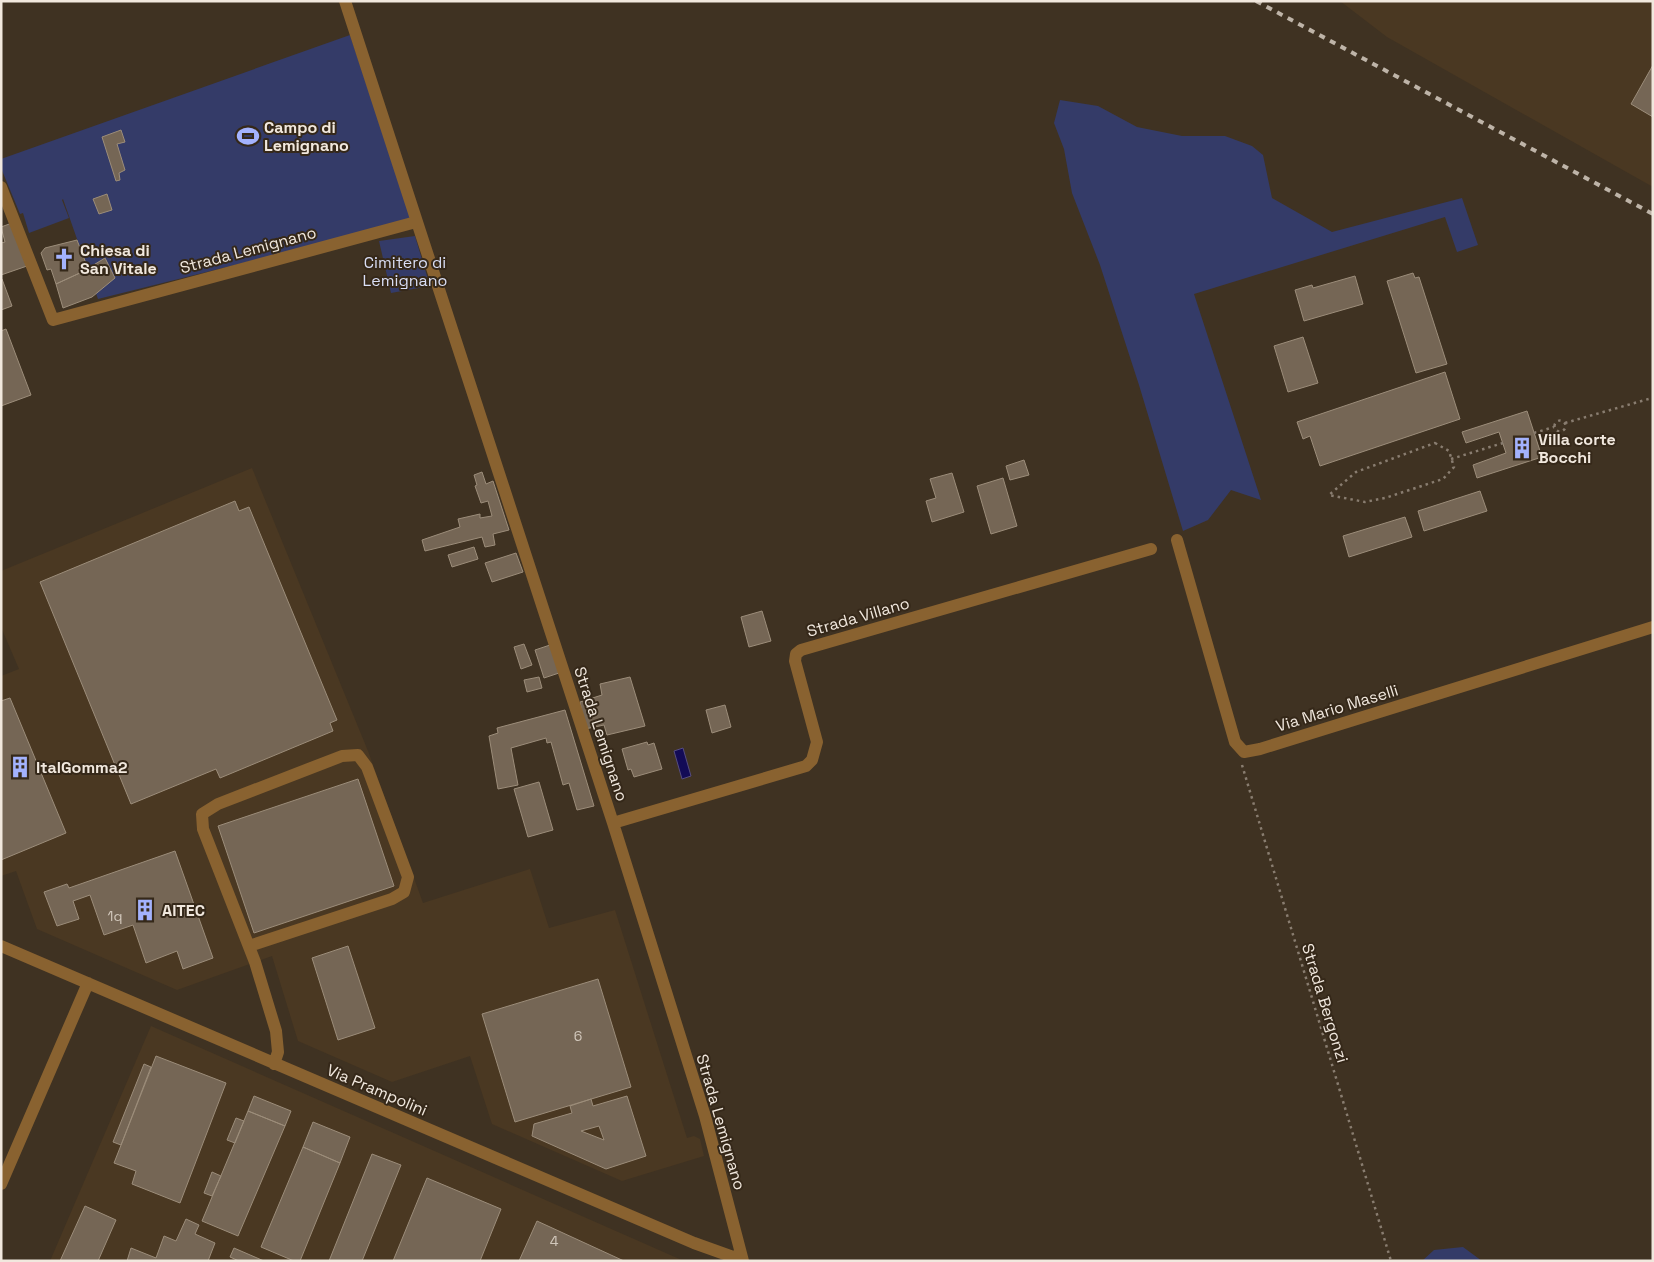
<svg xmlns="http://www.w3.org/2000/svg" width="1654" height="1262" font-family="'Space Grotesk',sans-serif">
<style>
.built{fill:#4a3822}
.green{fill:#343b68}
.water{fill:#130b56;stroke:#564d7f}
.building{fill:#756655;stroke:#9c8d7a;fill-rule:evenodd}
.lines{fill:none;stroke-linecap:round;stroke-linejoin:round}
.path{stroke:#897d70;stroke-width:2.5;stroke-dasharray:2.5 4;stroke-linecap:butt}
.minor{stroke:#896230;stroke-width:12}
.rail{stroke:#beb4a8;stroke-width:4;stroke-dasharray:6 6;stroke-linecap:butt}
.labels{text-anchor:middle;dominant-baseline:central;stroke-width:4;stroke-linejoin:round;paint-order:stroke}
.number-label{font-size:14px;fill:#d2c8bc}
.poi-label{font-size:16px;font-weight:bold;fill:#f1e8de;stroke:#352819;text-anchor:start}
.street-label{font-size:16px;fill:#f1e8de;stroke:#352819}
.park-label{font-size:16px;fill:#dadff6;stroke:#352819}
</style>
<rect width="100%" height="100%" fill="#3f3222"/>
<path class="built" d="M1340,1H1653V187L1387,37Z
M252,468L368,751L423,903L530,869L549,928L615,910L687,1138L694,1136L700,1139L704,1156L622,1181L492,1124L470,1056L392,1082L298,1041L272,956L177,990L37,929L16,871L1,876V676L19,669L1,627V571Z
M151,1026L684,1261H50Z"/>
<path class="green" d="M350,35L411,217L408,222L98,299L63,199L62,200L69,218L29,233L23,213L20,214L1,168V159Z
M1060,100L1098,106L1137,127L1182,136H1225L1252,146L1263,155L1272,198L1332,232L1462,198L1478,245L1457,252L1445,217L1194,294L1261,500L1231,490L1208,520L1183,531L1139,385L1100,265L1072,193L1064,149L1054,123Z
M415,236L430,286L391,293L379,241Z
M1463,1247L1482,1261H1422L1434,1250Z"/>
<path class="water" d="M683,748L691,776L682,779L674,751Z"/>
<path class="building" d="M1653,65V117L1631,104Z
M121,130L125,142L117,144L125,170L119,173L120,180L116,181L102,137Z
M107,194L112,210L99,214L93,199Z
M12,223L27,266L1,275V243L5,242L1,227Z
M77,240L87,266L80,267L82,272L56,284L51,269L47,270L41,253L45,248Z
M105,258L115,278L92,297L63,308L56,284L82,272Z
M1413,273L1415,278L1419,277L1447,364L1416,373L1387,281Z
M1355,276L1363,304L1304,321L1295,290L1312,285L1313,288Z
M2,279L12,306L1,310V280Z
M6,329L31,395L1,406V331Z
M1303,337L1318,383L1288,392L1274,346Z
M1445,372L1460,419L1320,466L1310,436L1303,439L1297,422Z
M1527,411L1542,457L1477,478L1473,465L1506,453L1499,432L1466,443L1462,432Z
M1024,460L1029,475L1010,480L1006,466Z
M482,472L486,484L493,481L509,530L493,534L495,545L485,547L482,537L425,551L422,540L460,527L458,519L480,514V518L492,516L488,501L481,503L475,486L477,485L474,475Z
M952,473L964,512L932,522L926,501L936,498L930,479Z
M1003,478L1017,526L991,534L977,486Z
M1480,491L1487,511L1424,531L1418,511Z
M235,501L239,511L249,507L337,720L330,723L333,731L220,778L216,769L131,804L40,582Z
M1405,517L1412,537L1349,557L1343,536Z
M474,547L478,559L452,567L448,555Z
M516,553L523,572L492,582L485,563Z
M762,611L771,641L749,647L741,617Z
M524,644L532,665L521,669L514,647Z
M550,645L559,673L544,678L535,650Z
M539,677L542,688L527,692L524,680Z
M630,677L645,726L607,735L604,725L585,729L580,702L602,695L600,684Z
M10,698L66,833L1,860V701Z
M725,705L731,727L712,733L706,710Z
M565,710L594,806L577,810L569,783L563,785L551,742L547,743L546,738L511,748L518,785L498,789L489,736L498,733L497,728Z
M647,742L648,745L654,743L662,769L634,777L631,769L628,770L622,749Z
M358,779L394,886L254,933L218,826Z
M539,782L553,830L528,837L514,789Z
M175,851L213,958L183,969L177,951L146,963L133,925L104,935L90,895L73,901L79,919L57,926L44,892L67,884L69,888Z
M348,946L375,1028L338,1040L312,958Z
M598,979L631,1087L515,1122L482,1014Z
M156,1056L226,1083L180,1203L132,1184L136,1171L114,1163Z
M144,1064L151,1067L121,1145L113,1142Z
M254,1096L291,1111L285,1126L248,1111Z
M627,1096L646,1156L606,1169L532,1136L534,1124L572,1113L570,1106L591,1099L593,1106ZM599,1126L604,1140L581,1131Z
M248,1111L285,1126L238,1236L202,1221Z
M236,1118L244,1121L235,1143L227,1140Z
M313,1122L350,1137L340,1163L303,1147Z
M303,1147L340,1163L300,1261H294L261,1247Z
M372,1154L401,1165L362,1261H329Z
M212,1172L221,1176L212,1196L204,1193Z
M427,1178L501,1209L480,1261H393Z
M85,1206L116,1220L98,1261H60Z
M186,1219L199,1225L195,1234L215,1243L208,1261H127L131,1248L156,1258L164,1236L176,1241Z
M537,1221L624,1261H519Z
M234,1248L264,1261H239L230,1257Z"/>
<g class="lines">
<path class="path" d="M1554.5 426a5.5 5.5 0 1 1 11 0a5.5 5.5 0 1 1-11 0Z
M1565,423L1652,398
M1534,433L1554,427
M1435,443L1449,451L1454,467L1443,479L1385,498L1365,502L1329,495L1356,472Z
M1451,459L1503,443
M1242,765L1391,1261"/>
<path class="minor" d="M345,1L613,823L705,1116L743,1261
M1,187L53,320L416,222
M1177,540L1235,742L1244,752L1260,749L1653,627
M613,823L806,766L812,760L817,742L795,661L796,654L801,650L1151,549
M1,946L694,1243L733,1257L741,1254
M249,946L392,899L404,892L408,877L367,767L358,755L342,756L218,804L202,814L203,829L255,962L276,1031L278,1052L274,1064
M1,1184L88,983"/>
<path class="rail" d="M1256,1L1653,214"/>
</g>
<defs>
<g id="stadium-bare" transform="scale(1.725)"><path d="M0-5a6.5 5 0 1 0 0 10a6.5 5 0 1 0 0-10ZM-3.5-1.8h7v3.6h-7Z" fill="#a3b2fd" stroke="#352819" stroke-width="2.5" paint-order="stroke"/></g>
<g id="church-bare" transform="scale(1.725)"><path d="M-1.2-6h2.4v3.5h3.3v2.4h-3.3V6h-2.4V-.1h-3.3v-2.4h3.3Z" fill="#a3b2fd" stroke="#352819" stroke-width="2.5" paint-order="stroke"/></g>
<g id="building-bare" transform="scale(1.725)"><path d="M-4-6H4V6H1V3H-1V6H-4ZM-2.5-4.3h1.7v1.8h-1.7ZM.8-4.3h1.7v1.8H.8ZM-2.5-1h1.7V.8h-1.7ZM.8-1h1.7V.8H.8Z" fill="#a3b2fd" stroke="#352819" stroke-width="2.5" paint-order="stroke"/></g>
</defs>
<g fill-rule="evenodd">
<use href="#stadium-bare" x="248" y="136"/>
<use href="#church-bare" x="64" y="259"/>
<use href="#building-bare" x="1522" y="448"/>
<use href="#building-bare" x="20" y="767"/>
<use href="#building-bare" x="145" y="910"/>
</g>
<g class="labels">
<g class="number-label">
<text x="115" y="916">1q</text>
<text x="578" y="1036">6</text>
<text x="554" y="1241">4</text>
</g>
<g class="poi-label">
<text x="264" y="127">Campo di<tspan x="264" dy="18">Lemignano</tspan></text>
<text x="80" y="250">Chiesa di<tspan x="80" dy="18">San Vitale</tspan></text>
<text x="1538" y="439">Villa corte<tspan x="1538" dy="18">Bocchi</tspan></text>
<text x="36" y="767">ItalGomma2</text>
<text x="162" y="910">AITEC</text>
</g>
<g class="street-label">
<text transform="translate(248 250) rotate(-15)">Strada Lemignano</text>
<text transform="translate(858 617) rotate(-16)">Strada Villano</text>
<text transform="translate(1337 708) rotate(-17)">Via Mario Maselli</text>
<text transform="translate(601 734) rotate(72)">Strada Lemignano</text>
<text transform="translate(1325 1003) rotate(73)">Strada Bergonzi</text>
<text transform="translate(377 1090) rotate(23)">Via Prampolini</text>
<text transform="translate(721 1122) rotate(74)">Strada Lemignano</text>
</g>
<g class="park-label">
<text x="405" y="262">Cimitero di<tspan x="405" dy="18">Lemignano</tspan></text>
</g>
</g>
<rect width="1654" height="1262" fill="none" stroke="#f1e8de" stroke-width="5"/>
</svg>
